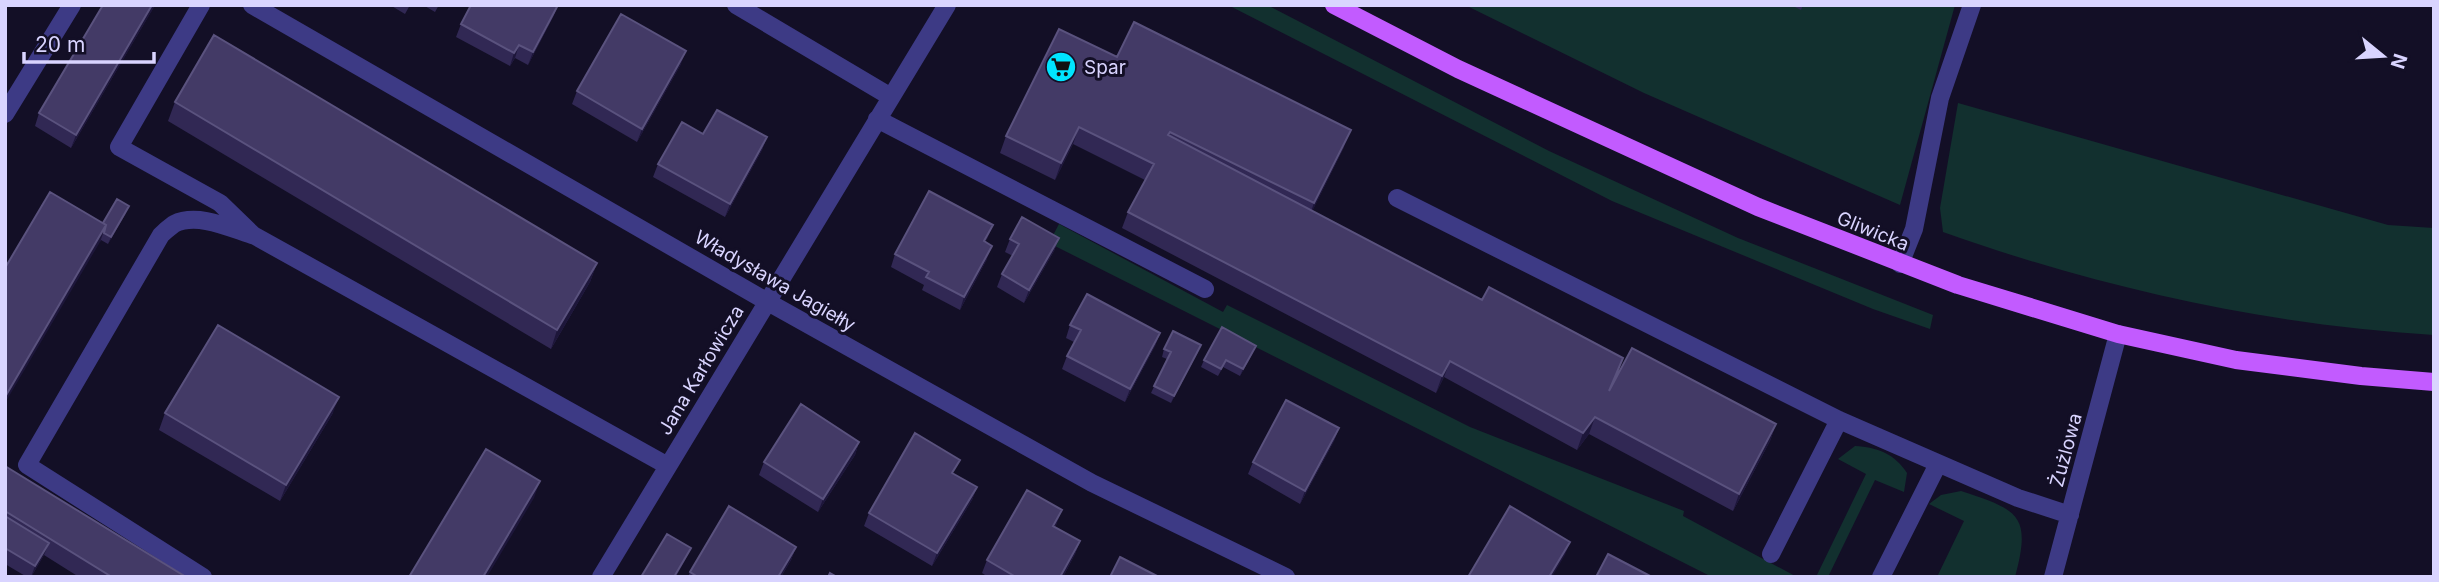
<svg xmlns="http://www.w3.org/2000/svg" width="2439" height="582" font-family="Inter,sans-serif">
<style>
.green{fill:#12302f}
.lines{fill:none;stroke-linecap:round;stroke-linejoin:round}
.minor{stroke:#3d3a85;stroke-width:18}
.major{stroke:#c25bff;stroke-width:18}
.wall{fill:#312854}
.shaded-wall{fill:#1d163a}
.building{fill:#433a66;stroke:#5a527e;stroke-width:2}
.labels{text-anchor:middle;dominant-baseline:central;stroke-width:6;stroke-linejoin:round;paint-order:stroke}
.poi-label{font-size:19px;fill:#d9d4ff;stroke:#130f26;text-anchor:start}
.street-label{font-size:19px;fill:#d9d4ff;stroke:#130f26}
</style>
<rect width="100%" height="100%" fill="#130f26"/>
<path class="green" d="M1228,5H1267L1549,151L1738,238L1933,315L1930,329L1873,309L1612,201Z
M1465,5H1955L1900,205L1644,93Z
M1958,103L2388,225L2434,228V335C2267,325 2100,288 1943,232L1940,208Z
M1059,224L1223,312L1227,305L1470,427L1684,511L1683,516L1797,577H1712L1049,243Z
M1855,446C1877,447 1895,454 1907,473L1904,492L1875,480L1828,577H1816L1866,474L1838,459Z
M1961,491C2018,510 2032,514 2015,577H1937L1964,521L1929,504L1941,495Z"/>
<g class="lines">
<path class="minor" d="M201,5L119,147L220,203L252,234
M252,5L766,301L1092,483L1286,577
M736,5L891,97
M5,114L72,5
M877,119L1205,289
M1397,198L1839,420L2018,498L2070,515
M1900,264L1914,229L1940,98L1972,5
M1771,554L1839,420
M203,577L27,465L161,235C165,231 170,227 174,224C198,212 232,229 255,236L668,466
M601,577L947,5
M1881,577L1938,464
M2053,577L2118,334"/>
<path class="major" d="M1334,5L1458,69L1758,207L1958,285L2118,334L2236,360L2361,376L2434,382"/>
</g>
<path class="wall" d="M103,5H155L71,148L35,126L39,113Z
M390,5H410L405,14Z
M423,5H439L435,12Z
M558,5L553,17L528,65L515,58L510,66L456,37L461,24Z
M1791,5H1803L1801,10Z
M1117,57L1344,147L1312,211L1615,379L1776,424L1770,441L1733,511L1589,434L1577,450L1444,377L1436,393L1122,228L1128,212L1145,180L1073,144L1055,180L1000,153L1006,136Z
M681,64L637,142L572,104L577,91Z
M175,102L597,263L590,282L551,349L168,121Z
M703,134L767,137L762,150L725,217L653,177L658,164Z
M126,213L108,244L101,240L100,242L103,223Z
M988,237L985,242L987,259L960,310L922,290L924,285L891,267L895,254Z
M1059,238L1054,251L1024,303L997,287L1002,274L1013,256L1005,252L1010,239Z
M1070,325L1160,333L1155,346L1125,402L1062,369L1067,356L1074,342L1066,338Z
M1164,349L1198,352L1171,403L1151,393L1167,359L1162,357Z
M1253,353L1240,376L1223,367L1218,376L1201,367L1204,360Z
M165,413H333L280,501L159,430Z
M1339,428L1334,441L1300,504L1248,474L1253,462Z
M859,442L855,455L818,512L759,475L764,462Z
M5,466L186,577H79L44,555L31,577H27L5,564Z
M977,487L972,500L932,566L864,526L869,513Z
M1057,523L1055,527L1080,541L1075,554L1063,577H988L982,573L987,560Z
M796,547L791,560L781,577H688L690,572Z"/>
<path class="shaded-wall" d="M152,5H155L154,7L71,148L76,135Z
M558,5L553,17L528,65L533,52Z
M519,45L515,58L510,66L514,53Z
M686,51L681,64L637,142L642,129Z
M1079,127L1073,144L1055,180L1061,163Z
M1351,130L1344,147L1308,220L1314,203Z
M767,137L762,150L725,217L730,204Z
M129,206L126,213L108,244L111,237Z
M106,225L100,242L5,403V397Z
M993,225L988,237L979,254L984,241Z
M1059,238L1054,251L1024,303L1029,290Z
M992,246L987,259L960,310L964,297Z
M597,263L590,282L551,349L557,330Z
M1160,333L1155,346L1125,402L1130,389Z
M1201,345L1198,352L1171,403L1174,396Z
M1256,346L1253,353L1240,376L1243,369Z
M1450,361L1444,377L1436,393L1442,376Z
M339,397L333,413L280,501L286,485Z
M1595,417L1589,434L1577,450L1583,433Z
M1776,424L1770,441L1733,511L1739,494Z
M1339,428L1334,441L1300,504L1305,491Z
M859,442L855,455L818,512L823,499Z
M540,481L534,498L487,577H483Z
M977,487L972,500L932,566L937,553Z
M1062,510L1057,523L1049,539L1053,526Z
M1080,541L1075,554L1063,577H1060Z
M1570,542L1565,555L1552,577H1549Z
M49,543L44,555L31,577L35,566Z
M796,547L791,560L781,577H778Z
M691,548L688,555L676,577H674Z"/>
<path class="building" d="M103,5H152L76,135L39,113Z
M471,5H558L533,52L519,45L514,53L461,24Z
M621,14L686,51L642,129L577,91Z
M1134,22L1351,130L1314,203L1170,132L1168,135L1482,300L1489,287L1623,358L1609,391L1632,348L1776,424L1739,494L1595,417L1583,433L1450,361L1442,376L1128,212L1154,164L1079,127L1061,163L1006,136L1059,29L1117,57Z
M214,35L597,263L557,330L175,102Z
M717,110L767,137L730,204L658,164L682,122L703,134Z
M929,191L993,225L984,241L992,246L964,297L926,277L929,272L895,254Z
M50,192L106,225L5,397V268Z
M117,199L129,206L111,237L104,233L106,225L103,223Z
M1022,217L1059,238L1029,290L1002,274L1019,244L1010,239Z
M1087,294L1160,333L1130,389L1067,356L1081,330L1070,325Z
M218,325L339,397L286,485L165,413Z
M1222,327L1256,346L1243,369L1226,360L1221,369L1204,360Z
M1173,331L1201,345L1174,396L1154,386L1171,352L1164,349Z
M1286,400L1339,428L1305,491L1253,462Z
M801,404L859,442L823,499L764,462Z
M915,433L960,460L952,473L977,487L937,553L869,513Z
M486,449L540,481L483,577H409Z
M5,466L186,577H112L5,511Z
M1027,490L1062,510L1053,526L1080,541L1060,577H1016L987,560Z
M729,506L796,547L778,577H698L690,572Z
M1510,506L1570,542L1549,577H1468Z
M5,516L49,543L35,566L5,548Z
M667,534L691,548L674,577H641Z
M1608,554L1652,577H1596Z
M1120,557L1159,577H1110Z
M830,573L837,577H828Z"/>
<defs>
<g id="supermarket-disc" transform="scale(1.575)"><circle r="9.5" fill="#00e5ff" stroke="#130f26"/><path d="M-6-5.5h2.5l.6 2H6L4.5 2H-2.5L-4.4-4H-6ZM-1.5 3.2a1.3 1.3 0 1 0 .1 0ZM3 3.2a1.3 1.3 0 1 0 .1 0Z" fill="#111"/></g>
</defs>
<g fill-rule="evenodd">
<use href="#supermarket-disc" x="1061" y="67"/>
</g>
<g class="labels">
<g class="poi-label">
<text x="1084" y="67">Spar</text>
</g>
<g class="street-label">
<text transform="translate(1873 231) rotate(22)">Gliwicka</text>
<text transform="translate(775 281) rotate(30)">Władysława Jagiełły</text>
<text transform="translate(701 370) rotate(-59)">Jana Karłowicza</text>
<text transform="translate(2066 450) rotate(-75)">Żużlowa</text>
</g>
</g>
<rect width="2439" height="582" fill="none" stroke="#d9d4ff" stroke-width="14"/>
<g transform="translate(2383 56) rotate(108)" stroke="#130f26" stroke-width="5" paint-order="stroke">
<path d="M0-5L12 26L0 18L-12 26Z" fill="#d9d4ff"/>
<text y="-10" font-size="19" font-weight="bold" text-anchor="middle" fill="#d9d4ff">N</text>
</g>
<path d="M24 52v10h130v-10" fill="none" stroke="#d9d4ff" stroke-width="3.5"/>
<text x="35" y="52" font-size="21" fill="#d9d4ff" stroke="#130f26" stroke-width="5" paint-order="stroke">20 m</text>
</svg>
